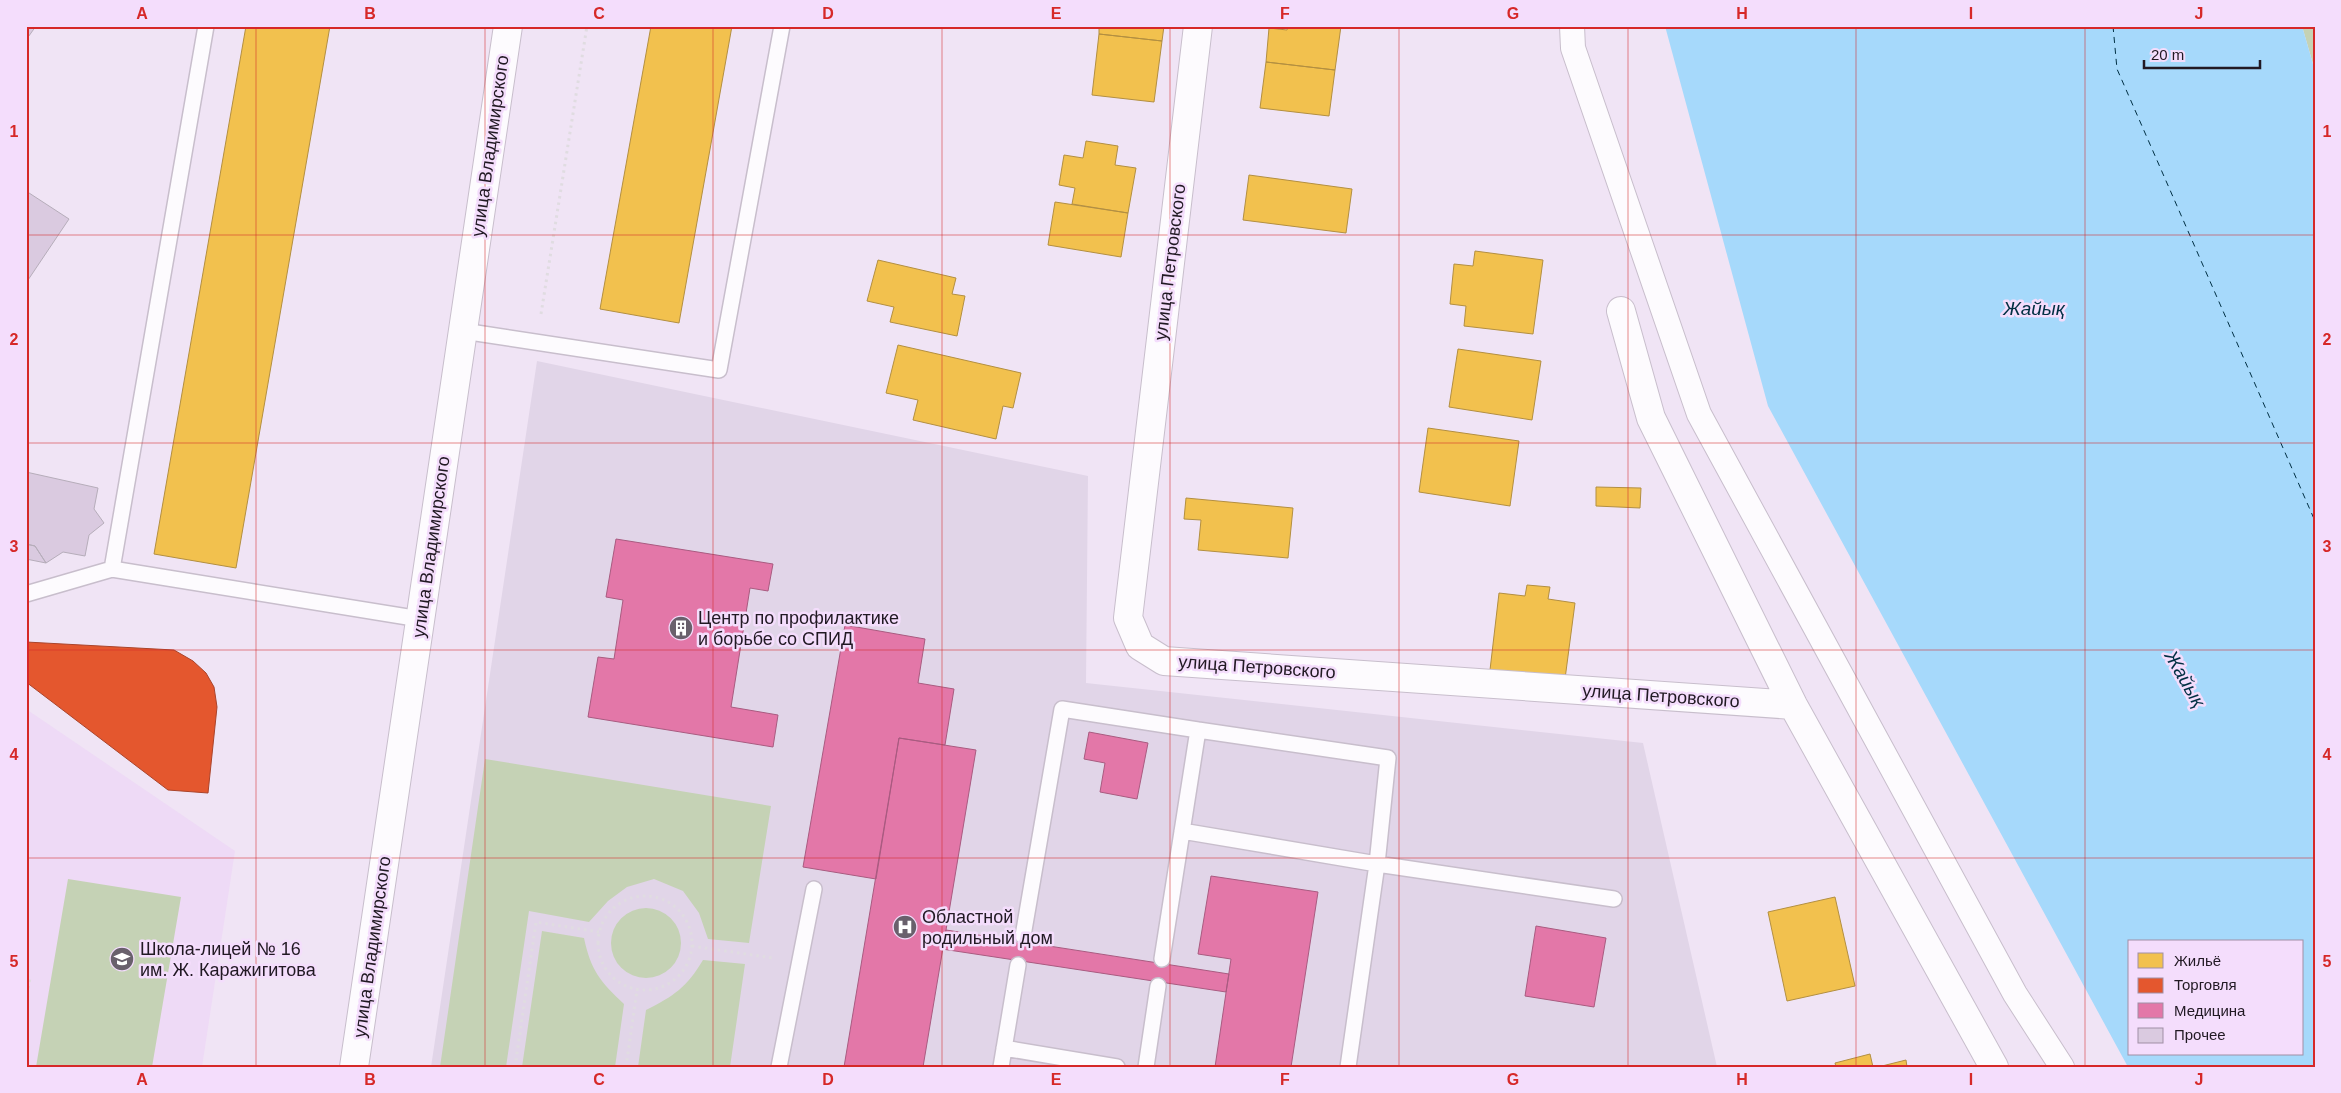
<svg xmlns="http://www.w3.org/2000/svg" width="2341" height="1093" font-family="Arial,sans-serif">
<style>
.built{fill:#eedaf6}
.medical{fill:#e1d5e8}
.green{fill:#c5d2b5}
.water{fill:#a6d9fb;fill-rule:evenodd}
.homes{fill:#f2c14e;stroke:#b38f41}
.shops{fill:#e4572e;stroke:#aa442b}
.health{fill:#e377a8;stroke:#a95b80}
.lines{fill:none;stroke-linecap:round;stroke-linejoin:round}
.ferry{stroke:#002f43;stroke-width:1;stroke-dasharray:6 5;stroke-linecap:butt}
.building{fill:#dacae0;stroke:#b6adba}
.service-casing{stroke:#c8becc;stroke-width:18}
.pedestrian-casing{stroke:#c8becc;stroke-width:26}
.minor-casing{stroke:#c8becc;stroke-width:30}
.tertiary-casing{stroke:#c8becc;stroke-width:30}
.path{stroke:#e0dce1;stroke-width:3;stroke-dasharray:2.5 4;stroke-linecap:butt}
.service{stroke:#fdfbfe;stroke-width:15}
.pedestrian{stroke:#fdfbfe;stroke-width:24}
.minor{stroke:#fdfbfe;stroke-width:28}
.tertiary{stroke:#fdfbfe;stroke-width:28}
.grid{fill:none;stroke:#d62828;stroke-width:1;stroke-opacity:0.55}
.labels{text-anchor:middle;dominant-baseline:central;stroke-width:5;stroke-linejoin:round;paint-order:stroke}
.street-label{font-size:18px;fill:#211923;stroke:#f4ddfc}
.poi-label{font-size:18px;fill:#211923;stroke:#f4ddfc;text-anchor:start}
.water-label{font-size:19px;font-style:italic;fill:#002f43;stroke:#f4ddfc}
.neatline{fill:none;stroke:#d62828;stroke-width:2}
.grid-label{font-size:16px;text-anchor:middle;font-weight:bold;fill:#d62828}
</style>
<rect width="100%" height="100%" fill="#f0e4f5"/>
<path class="built" d="M26,709L235,851L202,1067H26Z"/>
<path class="medical" d="M537,361L1088,476L1086,683L1643,743L1717,1067H431Z"/>
<path class="green" d="M2302,26H2315V71Z
M485,759L771,806L749,943L708,939L699,913L683,891L654,879L627,887L608,901L589,922L529,911L506,1067H440Z
M68,879L181,897L152,1067H36Z
M611 943a35 35 0 1 1 70 0a35 35 0 1 1-70 0Z
M542,931L584,938C591,971 600,981 624,1004L615,1067H522Z
M703,960L745,964L730,1067H638L646,1010C674,996 687,987 703,960Z"/>
<path class="water" d="M1665,26H2302L2315,71V1067H2128L1768,406ZM2130,942H2302V1054H2130Z"/>
<path class="homes" d="M246,26H330L236,568L154,554Z
M651,26H732L679,323L600,309Z
M1099,26H1164L1162,41L1099,34Z
M1288,26H1341L1335,70L1266,62L1269,28L1287,30Z
M1099,34L1162,41L1154,102L1092,95Z
M1266,62L1335,70L1329,116L1260,108Z
M1086,141L1118,146L1115,165L1136,168L1128,213L1072,204L1075,188L1059,185L1064,155L1083,158Z
M1249,175L1352,189L1346,233L1243,220Z
M1055,202L1128,213L1121,257L1048,245Z
M1475,251L1543,260L1533,334L1464,326L1466,306L1450,304L1454,264L1473,266Z
M878,260L956,278L952,294L965,296L957,336L890,322L894,307L867,301Z
M898,345L1021,373L1013,408L1003,406L996,439L913,420L918,400L886,393Z
M1458,349L1541,361L1532,420L1449,407Z
M1428,428L1519,441L1510,506L1419,492Z
M1596,487L1641,488L1640,508L1596,506Z
M1186,498L1293,508L1288,558L1198,550L1201,520L1184,519Z
M1527,585L1550,587L1548,599L1575,603L1565,679L1490,670L1499,593L1525,596Z
M1835,897L1855,986L1787,1001L1768,912Z
M1870,1054L1873,1067H1836L1835,1063Z
M1906,1060L1907,1067H1878Z"/>
<path class="shops" d="M26,642L174,650L193,661L206,673L214,687L217,707L208,793L168,790L26,682Z"/>
<path class="health" d="M616,539L773,564L768,591L750,588L731,707L778,715L773,747L588,717L598,657L614,659L623,600L606,597Z
M845,625L925,639L918,683L954,689L945,745L899,738L876,879L803,867Z
M1089,732L1148,743L1137,799L1100,792L1105,763L1084,759Z
M899,738L976,750L946,930L923,1067H844Z
M1211,876L1318,892L1291,1067H1215L1231,959L1198,954Z
M1536,926L1606,938L1594,1007L1525,996Z
M946,930L1229,974L1226,992L942,949Z"/>
<g class="lines">
<path class="ferry" d="M2113,26L2117,69L2315,521"/>
</g>
<path class="building" d="M26,26H36L26,40Z
M26,191L69,219L26,283Z
M26,472L98,488L94,509L104,523L89,535L85,556L63,552L46,563L35,546L26,544Z
M26,544L35,546L46,563L26,559Z"/>
<g class="lines">
<g class="service-casing">
<path id="service" d="M206,26L112,569L420,619
M463,331L719,370L782,26
M26,594L112,569
M1023,936L1062,709L1198,730
M1162,959L1198,730L1388,758L1377,864L1182,831
M1004,1048L1117,1067
M779,1067L814,889
M1001,1067L1018,965
M1146,1067L1158,986
M1348,1067L1377,864L1614,899"/>
</g>
<g class="pedestrian-casing">
<path id="pedestrian" d="M1572,26L1573,48L1699,414L2015,994L2062,1067"/>
</g>
<g class="minor-casing">
<path id="minor" d="M1198,26L1128,618L1140,646L1164,661L1793,705
M1621,311L1651,418L1793,705L1994,1067"/>
</g>
<g class="tertiary-casing">
<path id="tertiary" d="M354,1067L508,26"/>
</g>
<path class="path" d="M541,314L587,26
M598 943a47 47 0 1 1 94 0a47 47 0 1 1-94 0Z
M692,946L773,958
M26,975L30,978L26,999
M515,1067L536,922L599,932
M626,1067L637,990"/>
<use href="#service" class="service"/>
<use href="#pedestrian" class="pedestrian"/>
<use href="#minor" class="minor"/>
<use href="#tertiary" class="tertiary"/>
</g>
<path class="grid" d="M256,26V1067M485,26V1067M713,26V1067M942,26V1067M1170,26V1067M1399,26V1067M1628,26V1067M1856,26V1067M2085,26V1067M26,235H2315M26,443H2315M26,650H2315M26,858H2315"/>
<defs>
<g id="building-disc" transform="scale(1.25)"><circle r="9.5" fill="#69606c" stroke="#f4ddfc"/><path d="M-4-6H4V6H1V3H-1V6H-4ZM-2.5-4.3h1.7v1.8h-1.7ZM.8-4.3h1.7v1.8H.8ZM-2.5-1h1.7V.8h-1.7ZM.8-1h1.7V.8H.8Z" fill="#fff"/></g>
<g id="hospital-disc" transform="scale(1.25)"><circle r="9.5" fill="#69606c" stroke="#f4ddfc"/><path d="M-5-5h3v3.5h4V-5h3V5h-3V1.5h-4V5h-3Z" fill="#fff"/></g>
<g id="school-disc" transform="scale(1.25)"><circle r="9.5" fill="#69606c" stroke="#f4ddfc"/><path d="M0-5L7-2L0 1L-7-2ZM-4 1L0 2.5L4 1V4Q0 6-4 4Z" fill="#fff"/></g>
</defs>
<g fill-rule="evenodd">
<use href="#building-disc" x="681" y="628"/>
<use href="#hospital-disc" x="905" y="927"/>
<use href="#school-disc" x="122" y="959"/>
</g>
<g class="labels">
<g class="street-label">
<text transform="translate(490 146) rotate(-82)">улица Владимирского</text>
<text transform="translate(1170 262) rotate(-83)">улица Петровского</text>
<text transform="translate(431 547) rotate(-82)">улица Владимирского</text>
<text transform="translate(1257 667) rotate(4)">улица Петровского</text>
<text transform="translate(1661 696) rotate(4)">улица Петровского</text>
<text transform="translate(372 947) rotate(-82)">улица Владимирского</text>
</g>
<g class="poi-label">
<text x="698" y="618">Центр по профилактике<tspan x="698" dy="21">и борьбе со СПИД</tspan></text>
<text x="922" y="917">Областной<tspan x="922" dy="21">родильный дом</tspan></text>
<text x="140" y="949">Школа-лицей № 16<tspan x="140" dy="21">им. Ж. Каражигитова</tspan></text>
</g>
<g class="water-label">
<text x="2034" y="308">Жайық</text>
<text transform="translate(2185 679) rotate(60)">Жайық</text>
</g>
</g>
<rect width="2341" height="1093" fill="none" stroke="#f4ddfc" stroke-width="55"/>
<rect x="2128" y="940" width="175" height="115" fill="#f4ddfc" stroke="#a08fa5"/>
<rect x="2138" y="953" width="25" height="15" fill="#f2c14e" stroke="#a08fa5"/>
<text x="2174" y="966" font-size="15" fill="#211923">Жильё</text>
<rect x="2138" y="978" width="25" height="15" fill="#e4572e" stroke="#a08fa5"/>
<text x="2174" y="990" font-size="15" fill="#211923">Торговля</text>
<rect x="2138" y="1003" width="25" height="15" fill="#e377a8" stroke="#a08fa5"/>
<text x="2174" y="1016" font-size="15" fill="#211923">Медицина</text>
<rect x="2138" y="1028" width="25" height="15" fill="#dacae0" stroke="#a08fa5"/>
<text x="2174" y="1040" font-size="15" fill="#211923">Прочее</text>
<path d="M2144 60v8h116v-8" fill="none" stroke="#211923" stroke-width="2.5"/>
<text x="2151" y="60" font-size="15" fill="#211923" stroke="#f4ddfc" stroke-width="4" paint-order="stroke">20 m</text>
<rect x="28" y="28" width="2286" height="1038" class="neatline"/>
<g class="grid-label">
<text x="142" y="19">A</text>
<text x="370" y="19">B</text>
<text x="599" y="19">C</text>
<text x="828" y="19">D</text>
<text x="1056" y="19">E</text>
<text x="1285" y="19">F</text>
<text x="1513" y="19">G</text>
<text x="1742" y="19">H</text>
<text x="1971" y="19">I</text>
<text x="2199" y="19">J</text>
<text x="14" y="137">1</text>
<text x="2327" y="137">1</text>
<text x="14" y="345">2</text>
<text x="2327" y="345">2</text>
<text x="14" y="552">3</text>
<text x="2327" y="552">3</text>
<text x="14" y="760">4</text>
<text x="2327" y="760">4</text>
<text x="14" y="967">5</text>
<text x="2327" y="967">5</text>
<text x="142" y="1085">A</text>
<text x="370" y="1085">B</text>
<text x="599" y="1085">C</text>
<text x="828" y="1085">D</text>
<text x="1056" y="1085">E</text>
<text x="1285" y="1085">F</text>
<text x="1513" y="1085">G</text>
<text x="1742" y="1085">H</text>
<text x="1971" y="1085">I</text>
<text x="2199" y="1085">J</text>
</g>
</svg>
